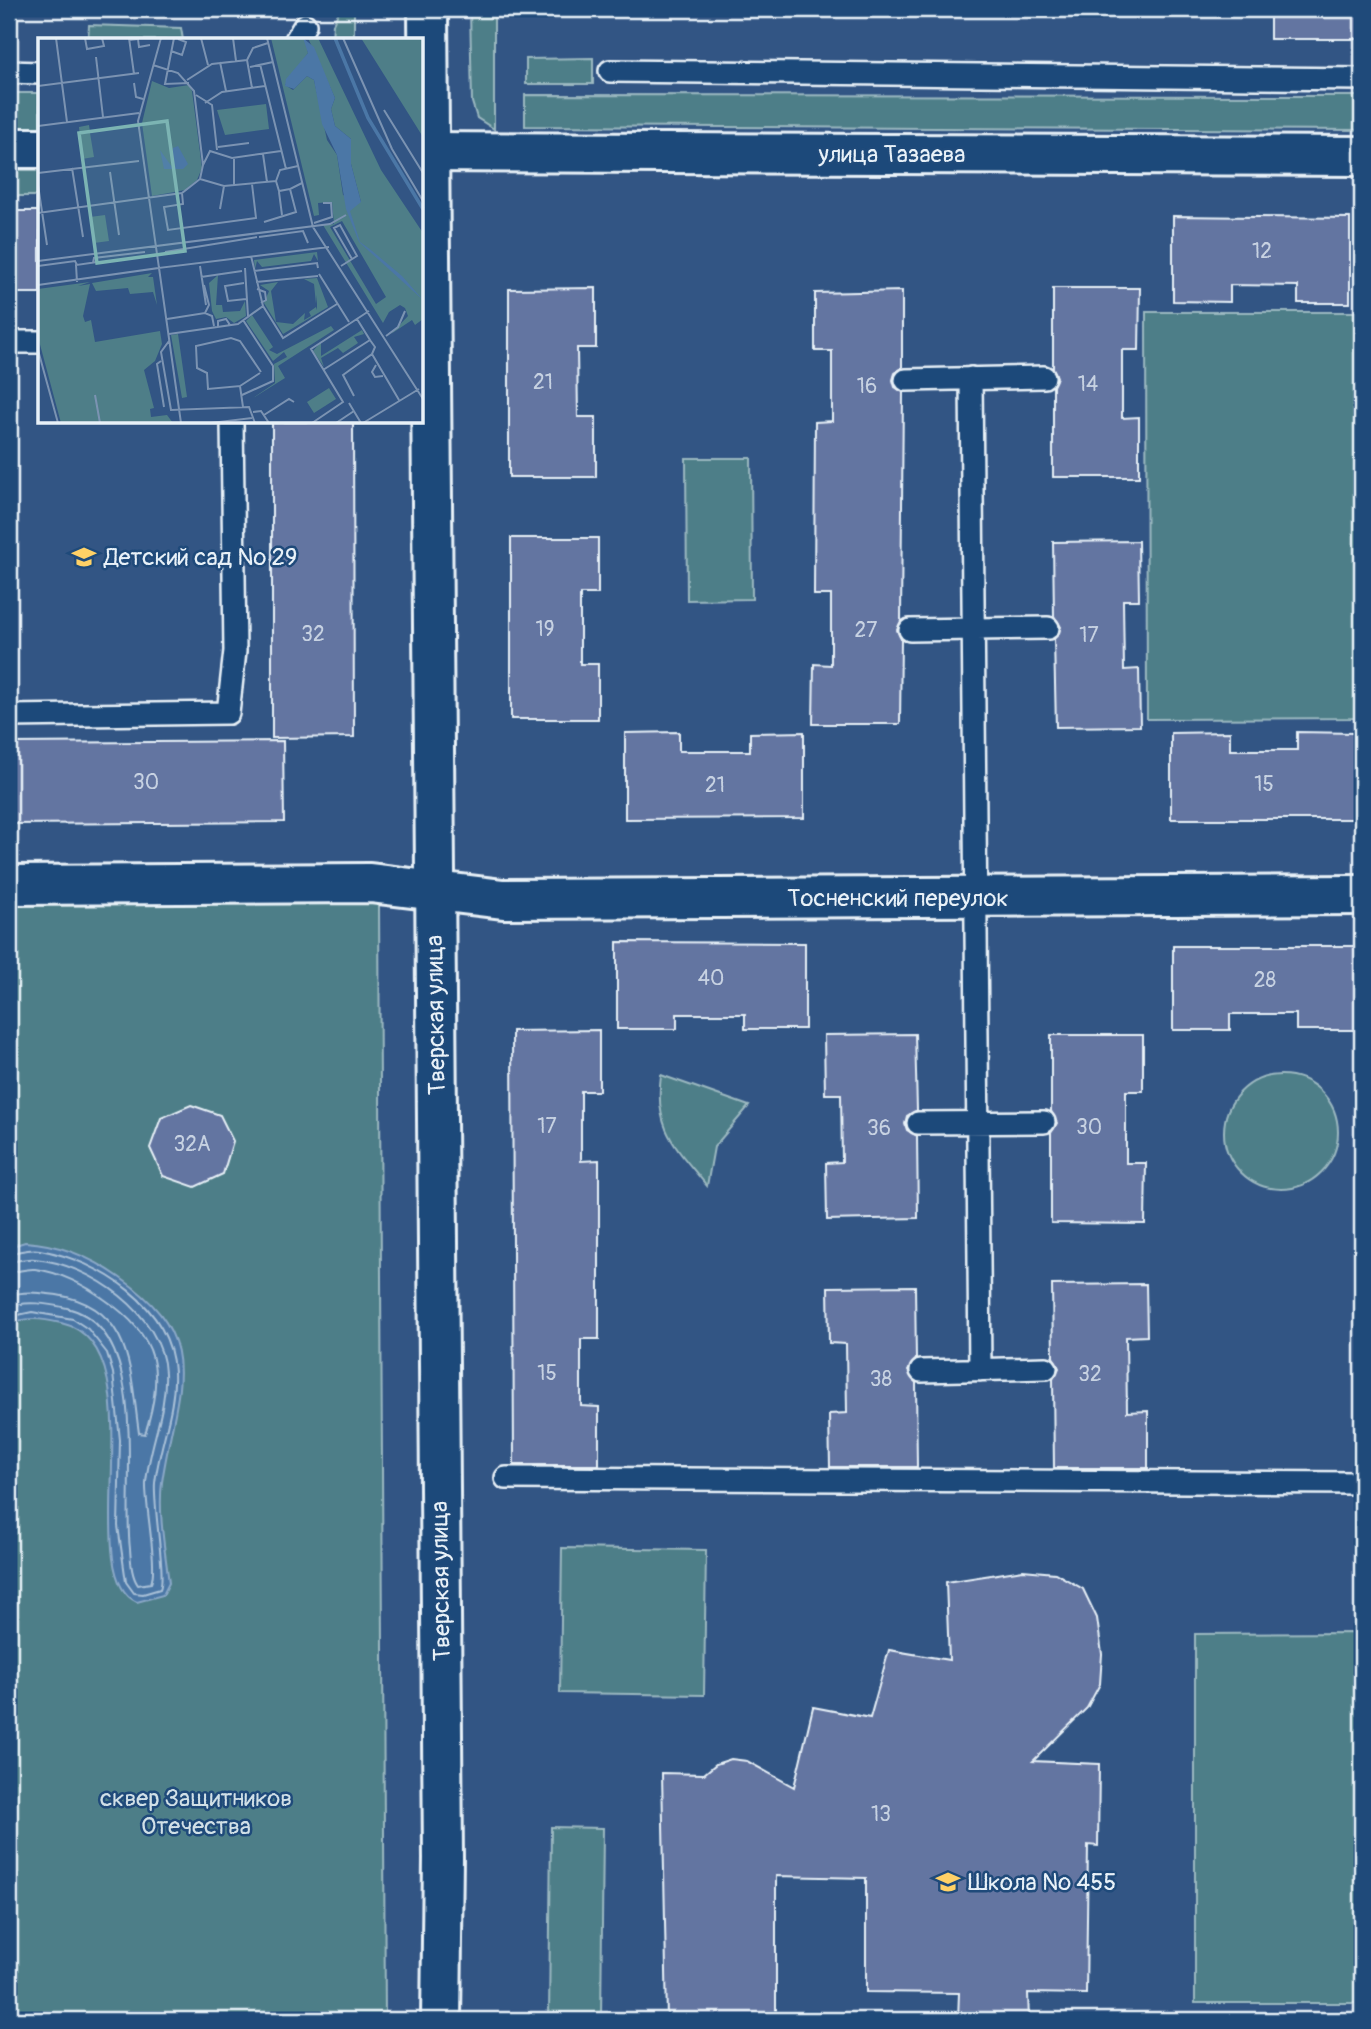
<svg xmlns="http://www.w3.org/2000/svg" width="1371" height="2029" font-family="Pangolin,sans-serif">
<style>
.green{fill:#4e7e88;stroke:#9bb8c0;stroke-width:2}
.water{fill:#4b77a6;stroke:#8aa8c7;stroke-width:2}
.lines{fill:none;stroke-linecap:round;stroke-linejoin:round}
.shore{stroke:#a9c0d7;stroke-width:2}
.building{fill:#6474a1;stroke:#e8f1f8;stroke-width:2}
.service-casing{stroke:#e8f1f8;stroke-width:26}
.minor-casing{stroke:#e8f1f8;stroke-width:44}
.tertiary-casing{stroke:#e8f1f8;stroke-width:44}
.service{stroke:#1f4a7a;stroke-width:21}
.minor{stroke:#1f4a7a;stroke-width:38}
.tertiary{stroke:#1f4a7a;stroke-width:38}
.labels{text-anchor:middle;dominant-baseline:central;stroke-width:5;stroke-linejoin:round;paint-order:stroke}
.number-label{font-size:21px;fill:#c7d2e2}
.street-label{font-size:24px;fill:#e8f1f8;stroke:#1f4a7a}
.poi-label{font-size:24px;fill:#e8f1f8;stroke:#1f4a7a;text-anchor:start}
.park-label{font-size:24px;fill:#d1e0e7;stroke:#1f4a7a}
.inset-river{fill:none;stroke:#4b77a6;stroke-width:3.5}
.inset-road{fill:none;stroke:#7b93b2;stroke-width:2}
.view{fill:#7cb4b3;fill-opacity:0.15;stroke:#7cb4b3;stroke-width:3.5}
.inset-edge{fill:none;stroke:#e8f1f8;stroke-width:3.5}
</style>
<rect width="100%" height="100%" fill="#325584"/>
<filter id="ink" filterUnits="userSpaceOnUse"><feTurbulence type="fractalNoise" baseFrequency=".0143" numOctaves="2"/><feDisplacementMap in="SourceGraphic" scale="14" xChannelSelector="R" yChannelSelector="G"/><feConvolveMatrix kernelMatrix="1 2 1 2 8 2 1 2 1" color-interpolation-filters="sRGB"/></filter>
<g filter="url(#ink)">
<path class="green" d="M340,9H354V40H332L333,24Z
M470,9H494V129L477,118L472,102Z
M89,25L181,28L183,40H88Z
M593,58V84H526V59Z
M9,93H40V132H9Z
M525,95L1362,96V130L525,126Z
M9,170H40V196H9Z
M1146,312H1362V718L1147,719Z
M686,458H751L752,599L687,600Z
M9,900L379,904L385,2020H9Z
M661,1075L749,1106L714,1147L707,1186C675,1146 654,1130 661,1075Z
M1224 1132a57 57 0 1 1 114 0a57 57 0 1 1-114 0Z
M562,1548L706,1550L704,1695L560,1693Z
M1362,1633V2003H1195V1634Z
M551,1827L603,1828L601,2020H549Z"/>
<path class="water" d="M25,1242C59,1244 92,1258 119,1277C211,1340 175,1391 162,1482C158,1513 165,1551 169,1583L163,1595L137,1602C73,1575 160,1345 61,1323C43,1319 25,1316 9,1325V1247Z"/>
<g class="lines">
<path class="shore" d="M9,1253C20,1252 29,1248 40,1250C100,1261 171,1306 174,1372C176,1409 159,1446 155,1483C153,1506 166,1575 160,1589L143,1594L134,1593L126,1582L118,1526L120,1440L113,1373L107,1353L88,1329L73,1319L32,1312L9,1317
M9,1262C18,1261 26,1258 35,1259C90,1264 163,1314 165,1373C167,1410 149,1446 146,1483C145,1506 158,1567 151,1583L138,1585C131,1575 131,1561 130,1549C122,1485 152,1328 67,1308C48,1304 26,1300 9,1307
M9,1272C18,1272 26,1268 35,1269C59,1272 85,1285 104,1299C160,1337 164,1372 145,1434L139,1433C130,1373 134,1307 57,1295C41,1293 24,1290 9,1296"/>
</g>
<path class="building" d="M1270,9H1362V39H1270Z
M9,211H40V293H9Z
M1173,216L1350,218V303H1298V286L1230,285V302L1173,301Z
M596,288V348H577L578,417H596V477H509V289Z
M1053,288H1140L1139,350H1122V418L1139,417V477H1053V386L1057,377L1053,368Z
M902,291V368L895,373L893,380L895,387L903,392L901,621L897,630L901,639L900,724H813L814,664L831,665V595H814L815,422L832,421V351H815V293Z
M272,422H353L354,737L272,738Z
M511,538H598V594H580V664H598V719H511Z
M1138,541L1139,600H1123L1124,670L1139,669L1140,726L1056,727L1054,639L1061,627L1054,616L1053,542Z
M679,732V751H750V733L804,732V818L625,819V733Z
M1230,732V750H1297V732L1356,733V819H1171V733Z
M283,741L284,822L9,824V743Z
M617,942L805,943V1029H745V1014H677V1029H617Z
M1173,946H1357L1358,1030H1296V1014H1230V1030H1173Z
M599,1030V1091H581V1161L599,1160V1339H581V1406L599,1407V1465H514L512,1031Z
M915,1034L917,1110L907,1116L905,1124L907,1130L917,1136L918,1218L827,1220L826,1163L842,1162L841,1094H825L824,1035Z
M1051,1035H1143V1091H1126V1163H1146L1145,1224L1051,1223V1133L1057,1123L1051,1111Z
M191,1105L220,1115L233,1141L223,1174L195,1187L163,1176L150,1148L161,1118Z
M1146,1284L1147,1336L1126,1337L1127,1412L1148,1411V1468H1054L1053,1379L1059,1368L1053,1357L1052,1285Z
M915,1286L916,1359L908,1371L916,1383L917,1467H830L829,1414L847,1413L846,1344L829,1343L828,1287Z
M1023,1570L1055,1573L1083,1589L1097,1618L1102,1654L1100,1684L1087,1708L1033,1761L1099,1764L1098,1846L1088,1845L1086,1994L1028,1993L1029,2020L958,2019L959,1993L866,1992V1878L776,1876V2020H667L662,1773L704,1774L716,1764L731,1759L747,1761L794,1787L813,1707L870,1718L889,1650L949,1660L946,1582Z"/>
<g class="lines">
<g class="service-casing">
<path id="service" d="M296,40L305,25
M610,71L1362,79
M9,72L40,73
M9,342H40
M971,378L980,1370
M906,380L1044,377
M910,630L1048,628
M9,716L228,713L235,651L232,422
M918,1123L1044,1122
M921,1371L1046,1368
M506,1478L1362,1483"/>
</g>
<g class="minor-casing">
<path id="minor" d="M9,148H40
M422,152L1362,156
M9,885L370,883L503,899L1362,895"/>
</g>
<g class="tertiary-casing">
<path id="tertiary" d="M428,9L443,1858L441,2020"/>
</g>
<use href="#service" class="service"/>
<use href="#minor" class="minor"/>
<use href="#tertiary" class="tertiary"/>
</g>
</g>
<defs>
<g id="school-bare" transform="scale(1.89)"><path d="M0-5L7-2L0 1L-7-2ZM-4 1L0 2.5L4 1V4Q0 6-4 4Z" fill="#ffd166" stroke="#1f4a7a" stroke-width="2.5" paint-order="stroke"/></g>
</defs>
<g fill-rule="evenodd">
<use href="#school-bare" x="84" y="557"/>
<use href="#school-bare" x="948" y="1882"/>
</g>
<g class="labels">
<g class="number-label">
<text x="1262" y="251">12</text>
<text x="543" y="382">21</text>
<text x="1088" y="384">14</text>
<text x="867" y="386">16</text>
<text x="545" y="629">19</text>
<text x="866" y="630">27</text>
<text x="313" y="634">32</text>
<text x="1089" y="635">17</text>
<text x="146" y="782">30</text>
<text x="1264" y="784">15</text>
<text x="715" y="785">21</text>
<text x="711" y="978">40</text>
<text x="1265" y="980">28</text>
<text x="547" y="1126">17</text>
<text x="1089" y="1127">30</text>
<text x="879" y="1128">36</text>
<text x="192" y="1144">32А</text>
<text x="547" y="1373">15</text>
<text x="1090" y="1374">32</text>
<text x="881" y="1379">38</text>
<text x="881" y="1814">13</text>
</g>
<g class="street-label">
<text x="892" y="154">улица Тазаева</text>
<text x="898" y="898">Тосненский переулок</text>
<text transform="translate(436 1015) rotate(-91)">Тверская улица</text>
<text transform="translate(441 1581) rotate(-91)">Тверская улица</text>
</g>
<g class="poi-label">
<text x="104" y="557">Детский сад № 29</text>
<text x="968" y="1882">Школа № 455</text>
</g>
<g class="park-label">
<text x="196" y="1798">сквер Защитников<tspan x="196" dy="28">Отечества</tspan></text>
</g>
</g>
<g transform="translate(38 38)">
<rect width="385" height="385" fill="#325584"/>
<path d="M233,0H265L268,5L270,15L247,47L255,52L269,38L276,42L289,102L299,117L305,157L323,164L313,126V101L297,88L293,71L297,60L270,0H280L343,132L385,195V281L377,287L374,282L353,296L370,278L367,270L362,267L351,274L345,285L285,187L296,186L294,164L280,165L281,177L276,178ZM304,183L348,259L338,266L292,189ZM323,0H385V99ZM114,43L131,50L151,47L154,53L164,130L159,142L147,152L114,158L104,85ZM228,66L231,91L187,97L179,72ZM51,87L52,94L44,96L52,95L56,119L44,121L41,89ZM67,177L71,203L56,205L52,179ZM279,214L280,223L276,216L273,223L224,229L219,223L217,231L216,222ZM114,235L110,239H115L119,267L115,254L92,256L90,250L58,253L54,245ZM180,237L178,267H184L185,274L202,273L207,263L208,278L196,285L188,279L178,281L174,273L171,245ZM279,240L290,269L245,296L226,265L231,253L222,247L240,244L233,253L238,284L255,286L267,275L266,282L273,278L271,274L278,269L279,272V257L278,266L276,246L266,241ZM52,244L40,248L52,246L45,278L47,284L53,282L57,304L122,293L124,306L117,323L106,332L116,370L112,371L113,379L129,377L135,385H23L0,299V251ZM214,277L235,309L231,312L239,316L293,288L296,292L240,328L247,340L215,360L237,345L236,326L249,319L246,314L235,323L208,283ZM324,292L326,296L316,299L320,305L305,315L300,310L283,320L286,329L275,313L283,304V318ZM140,296L149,359L144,360L133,297ZM291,350L298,361L276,375L269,364Z" fill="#4e7e88" fill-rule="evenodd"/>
<path d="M265,0L276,9L297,60L293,71L297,88L313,101V126L323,164L312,173L322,204L333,212L364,238L385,262L321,204L308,171L299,117L284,86L276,42L269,38L256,51L247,48L248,41L270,15ZM140,108L150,126L145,131H126L122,112L134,129L135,110Z" fill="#4b77a6"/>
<path class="inset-river" d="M297,0L330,80L385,171"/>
<path class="inset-road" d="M18,0L29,84M47,0L49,11L66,8L64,0M91,0L96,36M123,0L100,83L121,230L291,209M136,0L127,46L151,45M163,0L170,27M195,0L198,23M229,0L275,189L385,361M305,0L354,111L385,163M92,2L100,1L101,9L112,7M133,13L144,17L148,4L140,1M58,19L65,79M209,22L214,50M182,24L188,53M222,26L248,131M212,29L235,24M149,42L174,26L209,22L215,10L230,5M96,45L98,59L105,61M0,48L101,35M158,57L174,67L179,112M167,65L184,54L227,48M346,72L385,135M0,88L101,75M180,109L211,105M225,116L229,144M196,120V148M165,127L172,113L194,120L243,113M34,130L45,199M72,134L81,197M0,135L101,123M162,141L186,148L238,143L241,153L252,151M238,143L242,132L260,128M0,147L9,207M241,154L244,177M144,155L145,166L126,169L130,192L218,180L214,146M182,171L186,148M0,175L144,155L162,141L165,127L156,53L140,35L115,27M226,184L258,174L252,151L264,145M276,185L294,179L293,165H285M221,199L265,193L270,205M127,214L219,199M0,223L292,186L308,177M55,225L56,220L107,214M0,228L37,223L39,227M162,228L168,267M303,228L319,218L302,187L296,190L314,221M207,230L210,278M216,233L279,225L280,230M281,236L311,284M163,239L204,233M39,244L38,227L59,224M218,244L280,238M206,245L187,248L190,263L208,261M0,247L121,230L143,385M166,247L171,267L167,275M219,251L227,254L228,262L223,265M225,268L245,300L299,266M129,281L167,275L174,278L176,288M180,289V283L188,281L192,287M131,296L200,286L225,268L213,218M348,298L360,289L367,273M131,303L123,314L133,372L211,369L217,385M0,312L20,385M334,316L361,362M123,323L119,326L126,369M338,327L334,334L337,339L345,338M285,332L332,302L319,281M202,348L222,335M57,357L62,385M204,357L235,343V328L205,282M316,358L305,337L334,316L337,309L332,302M311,365L323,385M205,369L202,348L170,351L169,335L159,330L158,308L193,300L202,303L223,334M215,374L223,373L231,385M226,377L251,361L256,364M173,385L214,380M274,385L305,364L273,311L331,273M298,385L316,373M325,385L381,351"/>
<path class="view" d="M129,83L147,213L59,225L41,95Z"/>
<rect width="385" height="385" class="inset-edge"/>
</g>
<rect width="1371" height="2029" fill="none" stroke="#1f4a7a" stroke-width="35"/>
<rect x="18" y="18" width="1336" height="1994" fill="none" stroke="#e8f1f8" stroke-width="2.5" filter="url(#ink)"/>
</svg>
